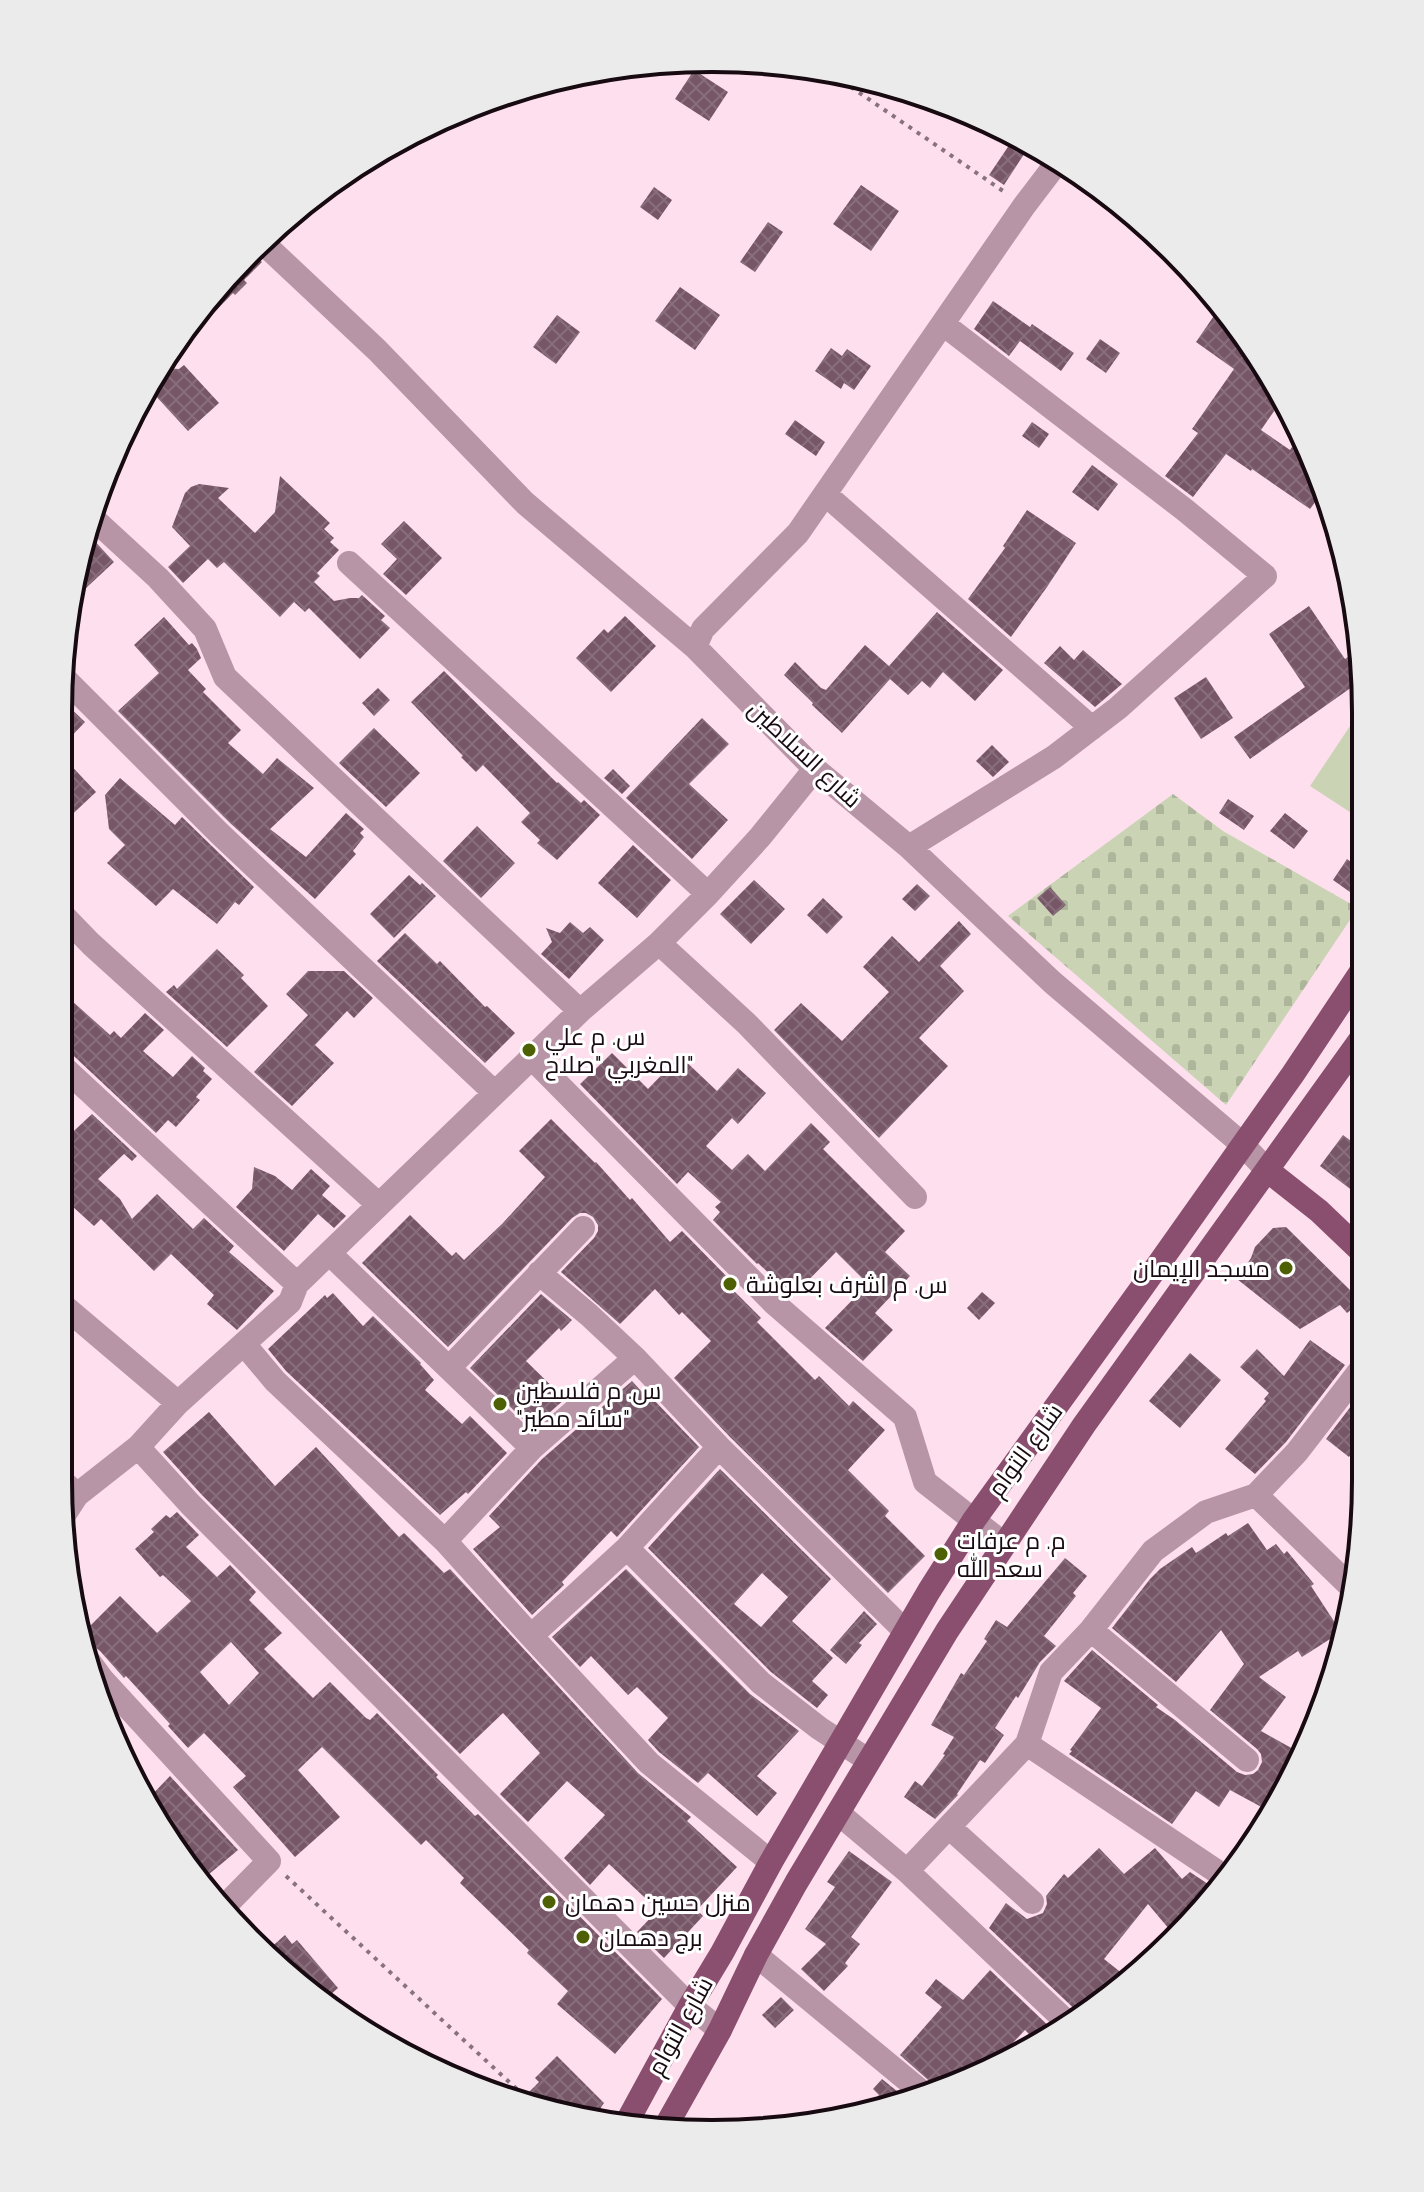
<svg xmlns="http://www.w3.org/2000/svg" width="1424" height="2192" font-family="Raleway,Cairo,sans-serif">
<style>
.cemetery{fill:url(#cemetery-stones)}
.pitch{fill:#cad4b5}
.building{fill:url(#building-cross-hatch);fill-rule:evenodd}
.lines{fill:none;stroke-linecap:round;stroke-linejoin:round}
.path{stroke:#88727d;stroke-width:4;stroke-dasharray:4 6;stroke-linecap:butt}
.minor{stroke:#b895a6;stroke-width:24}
.major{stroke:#8a4e6f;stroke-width:24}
.poi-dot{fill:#4e6004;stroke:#fff;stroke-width:3}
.labels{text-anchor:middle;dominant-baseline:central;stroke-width:6;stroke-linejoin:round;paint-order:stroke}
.street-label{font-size:24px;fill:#170a11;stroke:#fff}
.poi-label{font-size:24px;fill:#170a11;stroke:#fff;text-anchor:start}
.rim{fill:none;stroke:#170a11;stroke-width:4}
</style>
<defs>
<pattern id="cemetery-stones" width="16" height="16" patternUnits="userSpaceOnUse" patternTransform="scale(2)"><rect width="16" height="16" fill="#cad4b5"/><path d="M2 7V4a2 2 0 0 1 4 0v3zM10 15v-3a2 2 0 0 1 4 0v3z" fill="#adb59b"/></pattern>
<pattern id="building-cross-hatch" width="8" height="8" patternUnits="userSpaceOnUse" patternTransform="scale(2)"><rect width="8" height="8" fill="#775667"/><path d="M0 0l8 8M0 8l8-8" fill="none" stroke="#886e7b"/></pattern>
</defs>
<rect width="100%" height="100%" fill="#fedfee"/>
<path class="cemetery" d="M1173,794L1223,831L1358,908L1226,1105L1008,916Z"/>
<path class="pitch" d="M1360,711L1364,713V811L1359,818L1310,786Z"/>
<path class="building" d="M694,70L728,92L709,121L675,99Z
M1016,135L1032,142L1004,185L989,175Z
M861,185L899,211L871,251L833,224Z
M654,187L672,200L658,220L640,207Z
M768,222L783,232L755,272L740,262Z
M251,252L262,262L244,280L247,283L235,295L233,293L204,323L196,317L220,281Z
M680,287L720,315L695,350L655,321Z
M993,301L1030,327L1032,324L1074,353L1061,371L1020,341L1009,356L974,329Z
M1220,307L1232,315L1283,398L1261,430L1290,450L1292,447L1313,462L1324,490L1310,509L1252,469L1251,471L1226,454L1193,497L1165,476L1198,433L1192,429L1234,369L1196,342Z
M557,315L580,332L556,364L533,347Z
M1100,339L1120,353L1106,373L1086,359Z
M831,348L842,356L847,349L871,366L854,390L844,383L841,389L815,371Z
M184,365L219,403L188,431L153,393L157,389L155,378L161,370L165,368L179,369Z
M795,420L825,442L816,456L785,434Z
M1032,422L1049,434L1039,448L1022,436Z
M1092,465L1118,484L1098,511L1072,492Z
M280,476L330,523L324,529L334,538L330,542L339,550L317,573L320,576L314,582L334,601L350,598H359L362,595L385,616L381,620L390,628L360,659L309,608L305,612L294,602L280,617L224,562L217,568L208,559L183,583L168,567L190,546L172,527L185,493L191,487L199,484L229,488L218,498L255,533L275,512Z
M1027,510L1076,543L1047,587L1011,637L968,599L1005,548L1003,546Z
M404,521L442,558L406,595L383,574L397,559L381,544Z
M91,537L114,562L71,602Z
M1309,606L1345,659L1361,648L1365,670V691L1352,687L1250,759L1234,737L1305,687L1269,634Z
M937,612L1003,670L975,701L943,672L930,688L922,681L908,695L890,679L842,733L812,705L813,703L784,675L795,662L821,688L826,690L865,645L889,666Z
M625,616L656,646L611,692L576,658L604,629L608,633Z
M164,617L189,645L192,643L197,649L201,658L188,670L206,689L203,692L241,730L228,743L263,774L277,758L314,788L270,829L306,857L346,813L364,829L360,833L364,837L353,851L356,854L315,899L230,823L118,711L159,673L134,645Z
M1060,646L1074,660L1083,650L1122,684L1095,707L1044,663Z
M444,671L557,783L558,782L581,803L584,800L600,815L557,860L537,843L540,840L521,822L530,813L483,765L476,772L461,757L463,756L411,702Z
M1206,677L1233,718L1201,739L1174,698Z
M378,688L390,700L374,716L362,703Z
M63,701L85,722L63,745Z
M702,718L729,744L689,784L728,820L692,859L626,798Z
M374,728L420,773L386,807L339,763Z
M992,745L1009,762L993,777L976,761Z
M63,757L96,792L62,824L63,777Z
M613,769L630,786L622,794L604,778Z
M120,778L175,825L182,817L254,887L239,905L235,902L217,924L173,889L156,906L107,863L125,845L109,829L105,795Z
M1228,799L1254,816L1244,830L1219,813Z
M1285,813L1308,831L1294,849L1270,831Z
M477,826L515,863L481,898L443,861Z
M633,845L671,880L637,918L598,883Z
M1347,859L1364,871V902L1333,880Z
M409,875L420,885L422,883L436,896L394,938L370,914Z
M754,880L785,909L751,944L720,914Z
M917,884L930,896L915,911L902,899Z
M1050,887L1066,905L1053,916L1037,898Z
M823,898L843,917L827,934L807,915Z
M959,921L971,934L940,966L964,991L919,1038L948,1066L879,1138L774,1030L801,1003L842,1041L889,992L863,967L892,936L919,962Z
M570,922L583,933L590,927L604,940L569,979L541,954L552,942L546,928L560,933Z
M405,933L437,964L440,961L485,1007L487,1006L515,1033L485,1063L377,961Z
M217,949L244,975L241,978L268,1006L227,1047L166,992L174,985L177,989Z
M308,971H344L373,998L354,1018L347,1011L315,1045L334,1063L292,1106L254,1072L308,1015L286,994Z
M61,991L110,1035L114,1031L121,1038L145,1013L164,1030L143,1051L173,1077L192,1056L205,1068L203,1071L212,1079L196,1097L200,1100L176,1127L168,1120L156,1133L61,1044Z
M612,1053L648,1089L680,1056L717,1091L738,1068L766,1093L738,1124L732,1118L706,1146L732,1170L748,1154L765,1171L811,1123L830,1142L823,1149L905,1231L885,1252L910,1276L875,1313L893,1330L863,1361L825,1328L868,1284L836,1252L794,1295L775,1277L774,1278L758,1263L757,1264L713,1220L720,1212L715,1207L721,1202L688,1172L677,1184L580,1084Z
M92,1114L137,1156L132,1161L124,1154L98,1179L120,1199L132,1219L157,1194L193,1229L204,1218L234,1246L229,1252L274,1291L237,1330L207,1304L214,1295L171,1254L154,1271L101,1219L94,1226L72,1206L60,1220V1144Z
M551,1119L595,1163L596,1162L630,1200L632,1198L670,1242L682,1231L735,1285L732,1289L761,1318L757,1322L815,1380L819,1376L849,1406L853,1401L885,1430L848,1470L889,1511L885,1516L925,1556L888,1593L730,1437L674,1378L711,1341L682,1312L679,1315L655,1289L620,1324L561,1272L594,1238L598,1231V1225L593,1217L586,1213H580L572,1218L448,1347L362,1263L410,1215L452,1256L456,1252L464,1260L502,1224L545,1177L519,1151Z
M1343,1135L1362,1149V1198L1320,1166Z
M254,1167L275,1176L292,1190L311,1169L330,1186L322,1195L346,1216L334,1228L318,1214L284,1251L236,1207L252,1189Z
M1286,1227L1351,1291L1361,1302L1347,1313L1340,1305L1300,1329L1237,1279L1251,1258L1255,1247L1273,1228Z
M982,1292L995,1303L979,1320L967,1308Z
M333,1293L363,1326L373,1316L421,1363L420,1364L434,1380L425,1390L462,1424L470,1416L507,1453L468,1494L466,1492L440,1515L286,1371L268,1349L325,1295L327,1298Z
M541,1294L572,1320L561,1331L559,1328L526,1361L565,1399L532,1428L470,1368Z
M1310,1340L1345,1365L1286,1442L1255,1474L1225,1449L1266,1401L1264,1399L1269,1393L1240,1367L1257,1349L1284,1376Z
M1190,1353L1221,1380L1180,1428L1149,1401Z
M632,1381L651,1402L653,1399L699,1447L617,1537L611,1531L562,1582L564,1585L532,1615L473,1549L500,1527L489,1516L542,1459Z
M1361,1393V1441L1349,1457L1326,1439Z
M209,1412L275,1486L316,1447L399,1537L404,1533L444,1573L450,1569L638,1773L691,1817L687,1821L737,1867L697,1910L703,1916L664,1958L637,1932L658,1910L609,1864L590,1885L564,1858L605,1815L567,1781L528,1822L500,1794L540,1753L503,1713L460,1754L201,1494L163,1452Z
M720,1469L831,1579L792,1621L833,1658L812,1681L828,1695L817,1708L771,1672L648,1548ZM762,1573L788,1597L761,1627L734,1604Z
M177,1512L199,1535L186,1547L217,1577L230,1565L256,1592L249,1600L282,1633L264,1649L313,1698L330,1682L366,1718L370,1720L377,1713L438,1775L436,1777L475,1816L478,1814L662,1999L615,2054L557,2004L568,1991L527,1953L529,1950L460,1883L464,1878L426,1840L421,1845L322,1747L298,1770L340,1817L295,1857L233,1787L246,1776L204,1733L188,1748L168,1726L170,1724L126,1676L124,1678L100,1651L84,1639L83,1633L120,1596L157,1633L191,1601L163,1575L160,1577L135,1549L154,1532L151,1529L166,1515L170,1518ZM231,1642L259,1673L229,1705L200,1672Z
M1248,1523L1267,1550L1276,1544L1284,1554L1287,1551L1314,1584L1311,1586L1341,1632L1302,1657L1298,1651L1259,1677L1286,1697L1261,1731L1302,1754L1267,1810L1230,1790L1219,1807L1196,1791L1172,1824L1069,1754L1072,1751L1070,1750L1101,1708L1064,1681L1092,1650L1158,1705L1156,1707L1175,1720L1237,1772L1245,1775L1253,1774L1258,1770L1262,1762L1261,1754L1257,1749L1210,1710L1244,1664L1221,1630L1176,1682L1112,1628L1150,1579L1160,1569L1192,1547L1196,1553L1226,1533L1228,1536Z
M1065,1558L1087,1576L1073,1593L1076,1596L1044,1636L1056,1646L1040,1662L1018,1698L1016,1696L995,1728L1004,1735L985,1763L980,1760L957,1794L958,1795L935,1819L904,1797L915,1781L922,1786L945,1755L943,1754L954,1737L931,1725L961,1673L964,1675L987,1641L984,1639L996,1620L1007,1627Z
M626,1569L750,1694L799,1731L757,1776L777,1793L757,1816L708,1773L698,1783L659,1752L648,1740L668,1718L637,1687L628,1695L591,1656L580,1667L552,1637Z
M864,1611L877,1624L859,1643L862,1645L846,1664L830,1650Z
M170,1776L238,1850L208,1875L173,1833L171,1835L158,1823L147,1800Z
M1099,1848L1124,1874L1155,1848L1182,1879L1190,1872L1208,1884L1215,1893L1204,1911L1175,1936L1148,1904L1104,1959L1128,1978L1083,2017L989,1928L1006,1903L1027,1919L1043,1913L1047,1904L1046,1896L1064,1874L1068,1878Z
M849,1851L892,1882L851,1937L860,1944L845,1963L848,1966L824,1991L801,1969L826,1944L805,1929L835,1887L827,1882Z
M285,1935L292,1944L297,1940L338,1988L321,2003L314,1999L268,1950Z
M990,1970L1056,2033L1036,2041L1025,2030L999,2058L936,2087L900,2055L942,2007L925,1993L936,1979L963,2000Z
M781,1997L794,2010L775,2028L762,2015Z
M557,2056L604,2103L596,2115L544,2106L529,2092L539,2082L535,2078Z
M882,2079L908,2100L882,2112L862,2114L879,2095L873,2089Z"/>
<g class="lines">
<path class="path" d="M826,70L1006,193
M286,1876L533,2104"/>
<path class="minor" d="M262,242L377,350L525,503L695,647L815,769L909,847L1052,982L1242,1144L1267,1170
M825,494L1092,728
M96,521L158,578L205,629L225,677L580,1011
M349,563L708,894
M695,647L703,629L798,533L1024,206L1059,160
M63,677L220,834L495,1093
M909,847L1054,757L1118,708L1265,576L1185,510L943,324
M62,914L91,944L379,1205
M659,943L746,1023L915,1197
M532,1058L775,1304L905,1417L925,1482L1004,1544
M61,1065L297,1284
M329,1253L532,1448
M59,1302L178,1403
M244,1344L275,1381L445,1541L531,1636L649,1763L771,1862
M449,1368L583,1228
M138,1447L190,1504L690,2006L720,2030
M719,1447L905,1631
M58,1477L77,1495
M1256,1495L1354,1590
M64,1515L77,1495L138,1447L178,1403L290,1302L297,1284L580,1011L659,943L708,894L760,837L815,769
M445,1541L532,1448L635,1358
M627,1548L761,1683L819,1728L868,1760
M1091,1630L1247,1760
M531,1636L627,1548L719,1447L635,1358L589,1315L539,1273
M88,1660L102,1679L269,1861L226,1905
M1027,1744L1225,1877
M838,1813L907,1871L1027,1744L1051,1672L1091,1630L1153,1551L1206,1512L1256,1495L1297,1452L1361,1369
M949,1827L1032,1902
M907,1871L1071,2026
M756,1955L923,2093"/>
<path class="major" d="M1267,1170L1319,1211L1362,1252
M628,2120L690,2006L722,1953L771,1862L929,1591L974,1520L1141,1289L1293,1074L1363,969
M666,2126L720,2030L756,1955L796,1883L947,1631L1084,1425L1363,1036"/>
</g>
<g class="poi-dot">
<circle cx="529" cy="1050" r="8"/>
<circle cx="1286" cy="1268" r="8"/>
<circle cx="730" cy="1284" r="8"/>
<circle cx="500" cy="1404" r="8"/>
<circle cx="941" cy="1554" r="8"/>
<circle cx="549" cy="1902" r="8"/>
<circle cx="583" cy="1937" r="8"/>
</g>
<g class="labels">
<g class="street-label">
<text transform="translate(805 754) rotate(43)">شارع السلاطين</text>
<text transform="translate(1025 1450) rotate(-54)">شارع التوام</text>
<text transform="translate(680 2026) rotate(-61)">شارع التوام</text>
</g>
<g class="poi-label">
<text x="545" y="1036">س. م علي<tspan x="545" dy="28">المغربي "صلاح"</tspan></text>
<text x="1270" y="1268" text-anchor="end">مسجد الإيمان</text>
<text x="746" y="1284">س. م اشرف بعلوشة</text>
<text x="516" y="1390">س. م فلسطين<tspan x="516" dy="28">"سائد مطير"</tspan></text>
<text x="957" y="1540">م. م عرفات<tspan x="957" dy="28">سعد الله</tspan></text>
<text x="565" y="1902">منزل حسين دهمان</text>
<text x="599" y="1937">برج دهمان</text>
</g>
</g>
<path d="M0 0H1424V2192H0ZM712 72H712A640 640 0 0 1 1352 712V1480A640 640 0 0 1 712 2120H712A640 640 0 0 1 72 1480V712A640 640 0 0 1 712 72Z" fill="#ecebec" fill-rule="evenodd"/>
<path class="rim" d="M712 72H712A640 640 0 0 1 1352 712V1480A640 640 0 0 1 712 2120H712A640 640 0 0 1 72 1480V712A640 640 0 0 1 712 72Z"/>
</svg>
